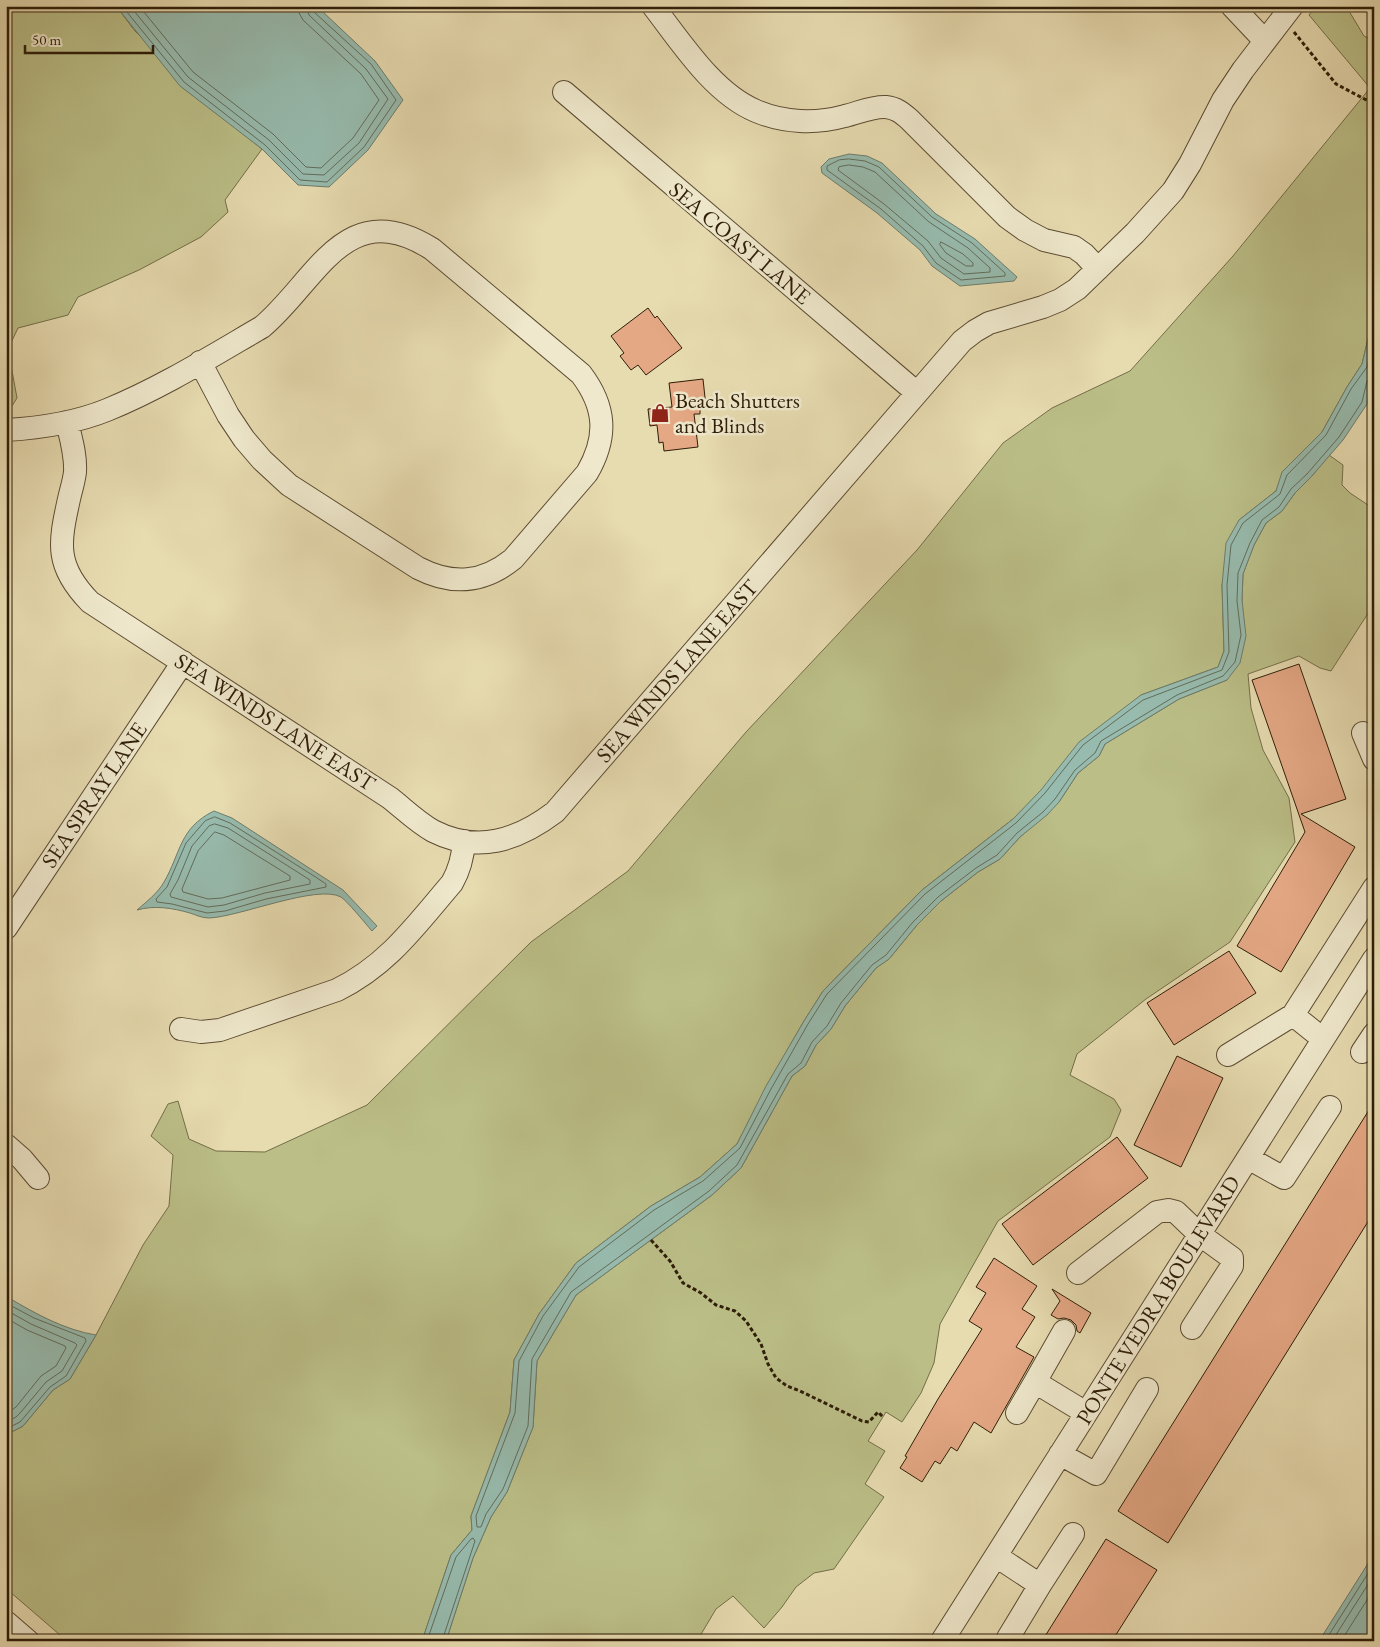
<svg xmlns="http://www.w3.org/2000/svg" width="1380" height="1647" font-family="'EB Garamond',serif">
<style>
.green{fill:#bbbe87;stroke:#746e48}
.water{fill:#97bbae;stroke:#6d7c6c}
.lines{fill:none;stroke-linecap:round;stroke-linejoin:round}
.shore{stroke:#626c5b;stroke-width:1}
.building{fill:#e5a885;stroke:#2e1d08}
.minor-casing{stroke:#5c4c32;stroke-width:24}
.path{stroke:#2e1d08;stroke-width:3;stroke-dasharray:4 2.5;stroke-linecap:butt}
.minor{stroke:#efe8cc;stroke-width:22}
.labels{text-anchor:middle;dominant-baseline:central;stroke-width:5;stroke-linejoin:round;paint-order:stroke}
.street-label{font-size:22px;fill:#2e1d08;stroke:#efe8cc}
.poi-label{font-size:22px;fill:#2e1d08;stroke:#efe8cc;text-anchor:start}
</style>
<rect width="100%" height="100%" fill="#e7dbb0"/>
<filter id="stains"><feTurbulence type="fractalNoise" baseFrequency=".004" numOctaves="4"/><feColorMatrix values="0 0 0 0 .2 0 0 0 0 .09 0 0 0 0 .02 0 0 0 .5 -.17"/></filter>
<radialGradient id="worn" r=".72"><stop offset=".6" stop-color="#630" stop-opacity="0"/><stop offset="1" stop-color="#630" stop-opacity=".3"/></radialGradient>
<path class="green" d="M6,6H116L135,31L236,128L262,149L225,200L228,212L201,237L139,270L78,297L68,315L18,328L8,349L17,398L7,414Z
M1316,6H1346L1364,36L1374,41V314L1362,364L1347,387L1322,432L1283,472L1276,491L1239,520L1222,585L1224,651L1218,667L1141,695L1013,819L922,890L823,991L804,1021L767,1086L737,1144L700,1177L651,1206L576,1263L539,1314L514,1360L510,1412L471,1516L472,1530L451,1555L422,1641H67L9,1591L6,1586V1435L23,1426L53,1390L70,1379L96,1335L143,1245L169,1206L173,1155L151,1136L168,1104L178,1101L189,1139L216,1151L265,1152L367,1105L531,942L628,871L746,732L917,550L1003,443L1052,408L1130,371L1233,256L1370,88L1309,15Z
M1329,455L1343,465L1342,485L1350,493L1374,509V604L1331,671L1320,668L1299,656L1248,674L1251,708L1263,750L1289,798L1295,842L1230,942L1146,999L1077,1054L1070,1075L1114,1099L1121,1110L1110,1137L998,1221L940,1324L934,1363L921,1393L902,1422L886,1412L868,1441L885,1451L865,1484L884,1497L834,1569L814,1573L796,1587L782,1607L764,1628L733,1596L716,1609L697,1641H446L473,1558L491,1517L507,1492L533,1427L537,1361L576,1295L712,1195L741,1168L792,1076L805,1066L816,1045L831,1029L845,1006L876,968L889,959L917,925L941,901L978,872L1000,859L1020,837L1059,802L1078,773L1099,756L1105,744L1179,699L1227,680L1242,600L1243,574L1254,545L1266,523L1282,511L1295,493L1311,477Z"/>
<path class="water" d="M116,6H314L322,11L375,61L403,100L368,150L329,187L298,185L262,149L180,86Z
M849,154L867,156L882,163L936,214L975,239L1017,277L1014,281L960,286L932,266L920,250L877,213L822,173L821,167L829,159Z
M1374,314V376L1367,404L1343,440L1311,477L1295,493L1282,511L1266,523L1254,545L1243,574L1242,600L1246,636L1240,663L1227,680L1179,699L1105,744L1099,756L1078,773L1059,802L1047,815L1020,837L1000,859L978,872L941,901L917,925L889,959L876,968L845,1006L831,1029L816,1045L805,1066L792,1076L741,1168L712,1195L576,1295L537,1361L533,1427L507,1492L491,1517L473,1558L446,1641H422L451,1555L472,1530L471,1516L510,1412L514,1360L539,1314L576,1263L651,1206L700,1177L737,1144L766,1086L804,1021L823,991L922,890L1013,819L1041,790L1079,742L1141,695L1218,667L1224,651L1222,585L1226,543L1239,520L1276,491L1282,472L1322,432L1347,387L1362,364Z
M214,811L232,818L343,890L377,926L372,931C365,923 348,902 341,897C317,884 239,917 209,918C202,918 196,915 190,913C172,908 155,905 137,910C146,902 158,893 164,882C181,853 179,828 214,811Z
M9,1298C36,1314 65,1330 96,1335L70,1379L53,1390L23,1426L6,1435Z
M1374,1554V1641H1319Z"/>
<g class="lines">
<path class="shore" d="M122,6L184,82L265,145L300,180L327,182L364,147L396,100L371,64L314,12L312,6
M130,6L188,77L269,140L303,174L324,175L359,143L388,99L366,69L309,15L306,6
M139,6L193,72L273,134L306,167L321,168L353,138L379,100L361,74L303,20L299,13V6
M849,159L865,161L879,167L932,217L972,243L1005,273V276L961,280L936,263L923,246L881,209L827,170V166L839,160Z
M849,165L863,167L875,172L929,222L968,248L990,268V272L964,274L941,258L928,241L884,204L838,170L839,167Z
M941,242L963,254L973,263V266H966L946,253L940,245Z
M1374,336L1367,367L1351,389L1326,435L1287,475L1280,494L1243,523L1231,545L1227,585L1229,652L1222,670L1143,700L1083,745L1045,793L1016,823L925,894L827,994L808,1024L771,1089L740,1148L703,1181L654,1210L579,1267L543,1316L519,1361L515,1413L476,1516L477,1527H481L486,1514L503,1489L528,1426L532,1359L571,1292L709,1191L737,1165L788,1074L801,1063L812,1042L827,1026L841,1003L872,965L886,955L913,922L938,897L976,868L997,855L1017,833L1043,812L1055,799L1075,770L1095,753L1101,741L1177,695L1223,676L1235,662L1241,635L1237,601L1238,573L1250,543L1262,520L1279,507L1291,489L1307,474L1339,437L1362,402L1367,381L1374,378
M215,817L230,823L314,876L326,884V887L266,899L225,911L207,913L172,904L157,902L156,899L167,887L186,843L205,821Z
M215,824L228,828L310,880V884L265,893L224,905L208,907L171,897L170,894L178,880L192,846L209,826Z
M215,832L224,835L290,876V880L222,898L208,899L183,892L182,889L198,851Z
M6,1303L34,1318L85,1338L86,1341L66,1376L50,1387L20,1422L6,1429
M6,1310L31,1324L75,1343L77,1345L62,1371L46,1382L21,1412L16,1417L6,1422
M6,1318L27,1330L65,1346L66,1348L56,1366L41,1376L16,1407L6,1414
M427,1641L456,1557L471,1539L473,1538L475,1541L442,1641
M1325,1641L1374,1564
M1332,1641L1374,1575
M1341,1641L1374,1589"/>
</g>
<path class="building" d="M648,308L655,318L657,316L682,348L646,375L638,365L631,370L620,356L624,353L611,336Z
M703,379L706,407L700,408V414H694L698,447L664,451L663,442L659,443L657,425L650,426L648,409L672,407L669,383Z
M1299,664L1346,799L1301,814L1355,847L1281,972L1237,946L1305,832L1252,680Z
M1229,951L1256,993L1174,1045L1147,1003Z
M1177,1056L1223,1078L1181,1167L1134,1145Z
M1374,1102V1212L1168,1543L1118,1511Z
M1117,1137L1148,1178L1033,1265L1002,1224Z
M994,1258L1037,1286L1022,1309L1035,1317L1016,1347L1034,1357L991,1433L974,1422L957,1451L951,1447L940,1464L935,1461L922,1482L900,1468L907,1457L905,1456L938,1399L982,1329L969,1321L986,1293L976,1287Z
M1052,1289L1091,1313L1080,1333L1077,1331L1076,1325L1071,1320L1064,1318L1058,1319L1051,1315L1060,1301Z
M1106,1539L1157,1570L1112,1641H1042Z"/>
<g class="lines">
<g class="minor-casing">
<path id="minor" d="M653,6C681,42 713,93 756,111C784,123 816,124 845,116C858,113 873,106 886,107C896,108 902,113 909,119L1007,217L1025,230L1044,240L1074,247L1084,254L1098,269
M1232,6L1265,41
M564,92L917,393
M67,422C71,439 76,455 75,472C74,481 71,490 69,499C59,544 55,566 90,602L390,798C404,809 417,822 433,831C478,854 518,840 555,812L962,341L975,331L989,323L1043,307L1060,300L1077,289L1135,233L1173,191L1190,164L1223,100L1243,70L1292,6
M6,430C40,428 75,423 107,410C161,388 212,356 262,327C317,281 345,194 432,249L581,374C606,407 608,437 587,473L513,559C483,583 453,586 418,568L289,485L262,460L244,439L228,415L200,362
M1363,733L1374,759
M6,928L183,662
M1293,1015L1323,1039
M181,1029L201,1032L220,1030L337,990C388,965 416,925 452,883C460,869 463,857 464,841
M1362,1052L1374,1034
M1228,1055L1293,1015L1374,888
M6,1145L22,1159L38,1178
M1248,1158L1284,1178L1330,1107
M1078,1273L1157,1212L1168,1210L1176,1212L1199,1234L1232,1258V1266L1192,1328
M1064,1331L1035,1382L1086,1413
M1017,1413L1035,1382
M1060,1454L1096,1474L1147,1389
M996,1556L1040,1585L1008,1638
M1040,1585L1073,1534
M6,1622L28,1641
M942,1641L1374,959"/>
</g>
<path class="path" d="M1294,32L1336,84L1374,104
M651,1240L670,1261L683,1283L701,1293L716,1305L735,1311L746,1321L761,1344L768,1364L776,1378L787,1386L800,1391L862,1421L869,1422L878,1412L883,1417"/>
<use href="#minor" class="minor"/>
</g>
<defs>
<g id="shop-bare" transform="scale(1.5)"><path d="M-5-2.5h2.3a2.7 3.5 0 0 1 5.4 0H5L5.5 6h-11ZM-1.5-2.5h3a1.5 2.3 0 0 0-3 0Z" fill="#8f2418" stroke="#efe8cc" stroke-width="2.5" paint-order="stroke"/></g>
</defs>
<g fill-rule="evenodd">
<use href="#shop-bare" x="660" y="413"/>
</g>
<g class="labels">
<g class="street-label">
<text transform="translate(740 243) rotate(40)">SEA COAST LANE</text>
<text transform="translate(677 671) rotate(-49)">SEA WINDS LANE EAST</text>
<text transform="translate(275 722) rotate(33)">SEA WINDS LANE EAST</text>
<text transform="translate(94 795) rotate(-56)">SEA SPRAY LANE</text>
<text transform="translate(1158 1300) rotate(-58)">PONTE VEDRA BOULEVARD</text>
</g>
<g class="poi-label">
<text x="675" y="400">Beach Shutters<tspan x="675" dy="25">and Blinds</tspan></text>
</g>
</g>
<rect width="1380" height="1647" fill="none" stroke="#e7dbb0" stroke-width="25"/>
<rect x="8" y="8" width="1365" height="1632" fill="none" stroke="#2e1d08" stroke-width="2.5"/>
<rect x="12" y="12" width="1355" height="1622" fill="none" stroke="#2e1d08"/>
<path d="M25 45v8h128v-8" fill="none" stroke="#2e1d08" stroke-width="2.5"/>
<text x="32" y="45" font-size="15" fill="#2e1d08" stroke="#efe8cc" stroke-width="4" paint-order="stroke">50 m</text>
<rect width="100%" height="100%" filter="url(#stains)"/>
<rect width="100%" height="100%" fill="url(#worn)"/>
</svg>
